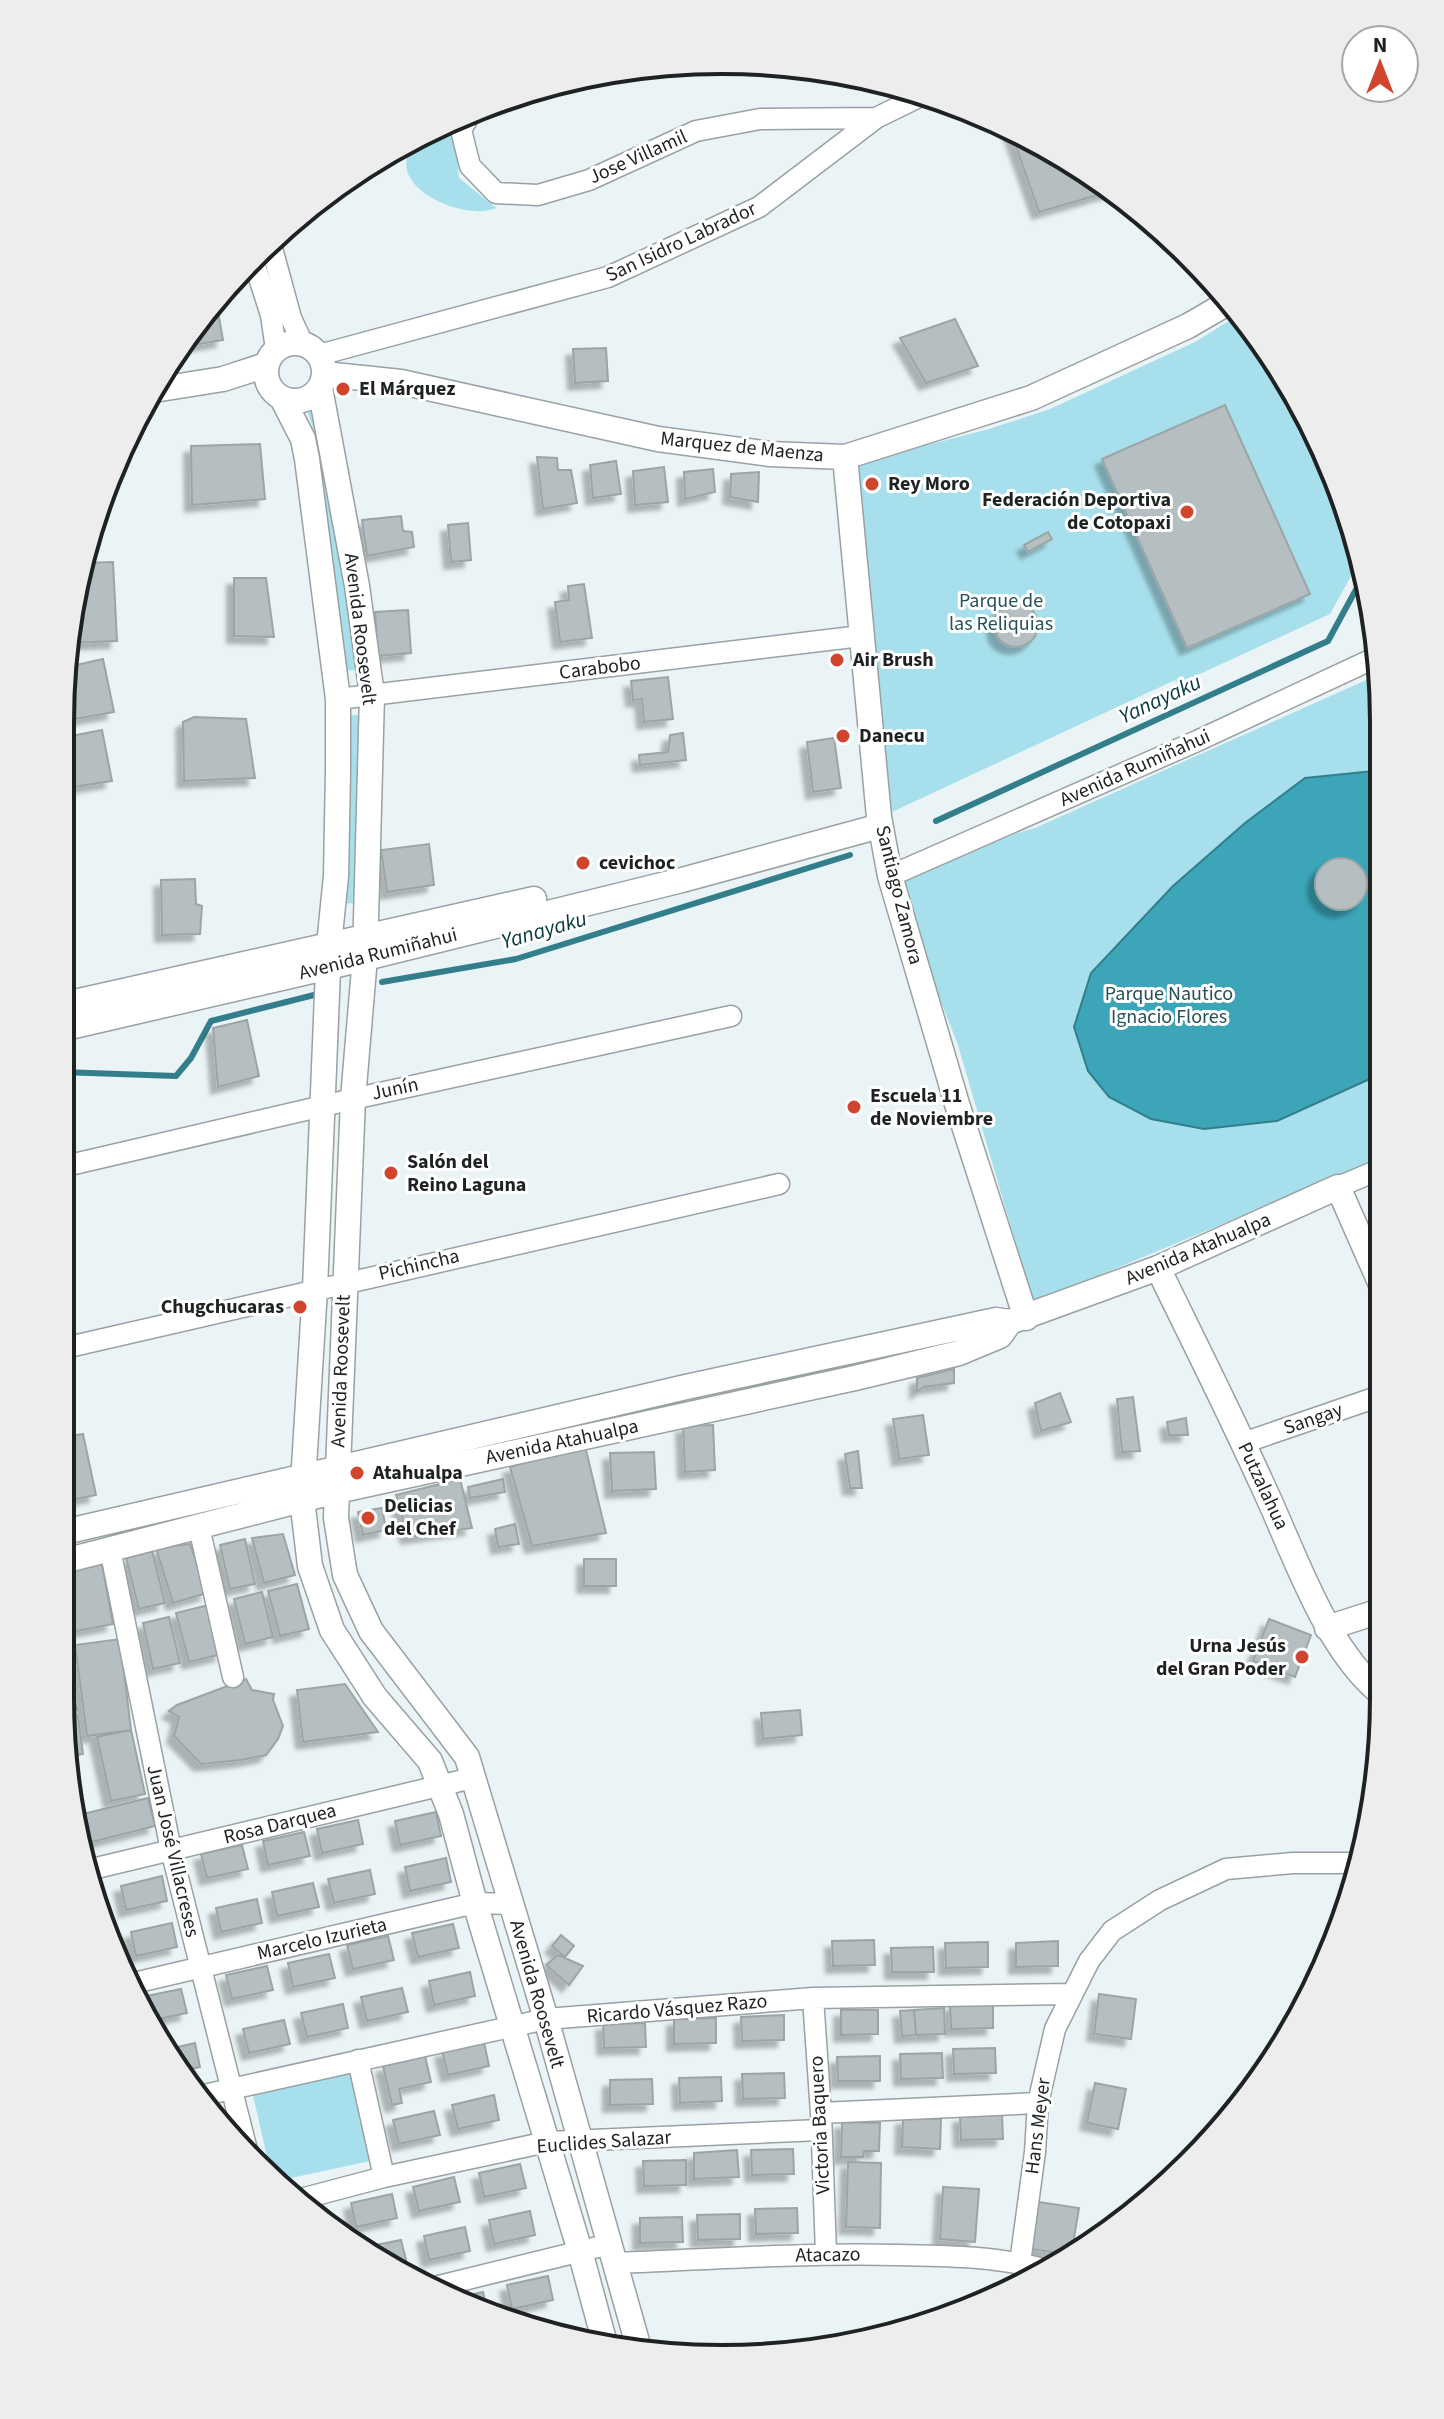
<svg xmlns="http://www.w3.org/2000/svg" width="1444" height="2419" font-family="'Source Sans 3',sans-serif">
<style>
.green{fill:#a7e0ec}
.water{fill:#3ca5b8;stroke:#337e8b;stroke-width:2}
.lines{fill:none;stroke-linecap:round;stroke-linejoin:round}
.stream{stroke:#337e8b;stroke-width:6}
.building{fill:#b5bec0;stroke:#9ca5a6;stroke-width:2;filter:url(#shadow)}
.minor-casing{stroke:#99a1a3;stroke-width:23}
.tertiary-casing{stroke:#99a1a3;stroke-width:27}
.minor{stroke:#fff;stroke-width:20}
.tertiary{stroke:#fff;stroke-width:24}
.poi-dot{fill:#d1452f;stroke:#fff;stroke-width:3}
.labels{text-anchor:middle;dominant-baseline:central;stroke-width:6;stroke-linejoin:round;paint-order:stroke}
.street-label{font-size:20px;fill:#1e2222;stroke:#fff}
.poi-label{font-size:20px;font-weight:bold;fill:#1e2222;stroke:#fff;text-anchor:start}
.park-label{font-size:20px;fill:#25525a;stroke:#fff}
.water-label{font-size:22px;font-style:italic;fill:#053840;stroke:#fff}
.rim{fill:none;stroke:#1e2222;stroke-width:4}
</style>
<defs>
<filter id="shadow"><feDropShadow dx="-7" dy="7" stdDeviation="2" flood-color="#0004"/></filter>
</defs>
<rect width="100%" height="100%" fill="#eaf3f5"/>
<path class="green" d="M464,115L456,140L459,178L496,208C464,222 386,187 411,149C422,133 447,124 464,115Z
M1240,314L1296,391L1361,550L1362,556L1330,614L1178,684L1175,680L892,812L855,464L989,429L1050,409L1195,342Z
M320,403L338,510L356,670L344,671L320,448L305,405Z
M1382,673L1383,1157L1033,1303L958,1045L889,869L1035,828Z
M345,715H364L359,904L346,903Z
M350,2069L370,2161L277,2181L271,2174L252,2091Z"/>
<path class="water" d="M1383,770V1073L1277,1121L1204,1129L1151,1119L1109,1097L1088,1071L1074,1027L1091,973L1173,886L1245,823L1305,778Z"/>
<g class="lines">
<path class="stream" d="M936,821L1328,641L1365,573
M382,982L516,959L850,855
M61,1072L176,1076L191,1058L211,1021L314,995"/>
</g>
<path class="building" d="M1010,129L1090,172L1112,191L1039,212Z
M216,300L223,340L177,348Z
M955,319L978,366L926,383L900,338Z
M606,348L608,381L575,383L573,349Z
M1225,405L1310,594L1187,648L1102,459Z
M260,444L265,499L192,505L191,446Z
M537,457L557,458L558,470H571L577,503L543,509Z
M616,461L621,494L593,498L590,465Z
M664,467L668,502L635,505L633,471Z
M713,469L715,492L685,499L684,472Z
M759,472L758,502L730,497L731,474Z
M401,516L403,531L412,532L414,547L367,556L362,520Z
M468,523L471,560L451,562L448,525Z
M1048,532L1052,539L1028,552L1024,545Z
M113,562L117,641L68,643L84,563Z
M234,578H266L274,637L234,636Z
M584,584L592,638L560,642L555,602L569,600L568,586Z
M994 625a22 22 0 1 1 44 0a22 22 0 1 1-44 0Z
M408,610L411,653L378,656L375,612Z
M103,659L114,712L64,721L61,705L63,668Z
M668,677L673,719L644,722L642,699L633,700L631,681Z
M194,717L246,719L255,778L184,781L183,722Z
M102,730L112,781L67,788L61,738Z
M683,733L686,760L640,765L639,755L668,752L670,735Z
M834,738L841,788L813,792L807,742Z
M429,844L434,885L387,892L381,850Z
M1315 884a26 26 0 1 1 52 0a26 26 0 1 1-52 0Z
M195,879L196,904L202,906L200,934L162,935L161,880Z
M247,1020L259,1076L218,1087L213,1028Z
M954,1369V1383L924,1387L917,1392V1378Z
M1060,1393L1071,1422L1041,1431L1035,1403Z
M1133,1397L1140,1451L1122,1452L1117,1399Z
M923,1415L929,1455L899,1459L893,1419Z
M1186,1418L1188,1435H1169L1167,1422Z
M713,1425L715,1470L685,1472L683,1426Z
M83,1434L96,1495L66,1501L60,1473V1438Z
M585,1446L606,1533L532,1546L510,1467Z
M858,1451L862,1488H850L845,1454Z
M654,1452L656,1489L612,1491L610,1453Z
M460,1479L472,1528L408,1537L396,1495Z
M503,1479L505,1492L470,1498L468,1487Z
M382,1508L386,1530L363,1535L358,1512Z
M515,1524L519,1544L498,1547L495,1529Z
M283,1534L295,1575L264,1583L252,1538Z
M245,1539L255,1584L230,1589L220,1545Z
M190,1544L207,1593L173,1603L156,1548Z
M152,1551L165,1603L139,1609L126,1558Z
M584,1559H616V1586H584Z
M102,1564L113,1624L61,1634L60,1572Z
M297,1584L309,1629L280,1636L268,1591Z
M262,1592L273,1637L245,1644L234,1599Z
M209,1605L222,1654L189,1662L176,1613Z
M169,1617L180,1663L153,1669L143,1623Z
M1269,1619L1311,1635L1295,1677L1253,1661Z
M120,1639L131,1730L87,1736L75,1645Z
M246,1679L252,1690L274,1694L273,1700L283,1726L278,1739L266,1755L241,1760L201,1764L174,1736L179,1717L169,1711L177,1705Z
M345,1684L378,1732L303,1742L297,1690Z
M68,1685L78,1710L63,1713L60,1687Z
M800,1710L802,1735L763,1739L761,1713Z
M78,1716L83,1754L70,1756L63,1718Z
M131,1730L145,1794L111,1801L97,1737Z
M148,1798L155,1826L84,1844L79,1815Z
M436,1812L441,1836L400,1845L395,1821Z
M358,1820L363,1844L322,1853L317,1829Z
M304,1832L310,1856L268,1865L263,1841Z
M242,1845L248,1869L207,1878L201,1854Z
M446,1858L451,1882L410,1891L405,1867Z
M370,1870L375,1894L334,1903L328,1879Z
M162,1876L167,1901L126,1910L121,1886Z
M313,1883L319,1907L277,1916L272,1892Z
M257,1899L262,1923L221,1932L216,1908Z
M172,1923L177,1947L136,1956L131,1932Z
M453,1924L459,1948L418,1957L412,1933Z
M561,1935L574,1946L565,1957L552,1946Z
M388,1936L394,1960L353,1969L347,1945Z
M874,1940L875,1965L833,1966L832,1941Z
M1058,1941V1966L1016,1967V1943Z
M988,1942V1967L946,1968L945,1943Z
M933,1947L934,1972H892L891,1948Z
M329,1954L335,1978L293,1987L288,1963Z
M558,1955L583,1966L569,1985L546,1965Z
M267,1966L273,1990L232,1999L226,1975Z
M470,1972L475,1996L434,2005L429,1981Z
M402,1988L408,2012L367,2021L361,1997Z
M181,1989L187,2013L154,2020L142,1997Z
M1099,1994L1136,1999L1131,2039L1094,2034Z
M993,2003V2028L951,2029L950,2004Z
M343,2004L348,2028L307,2037L301,2013Z
M944,2008L945,2034L916,2035L914,2010Z
M841,2010H878V2034L841,2035Z
M914,2010L916,2035L902,2036L900,2011Z
M784,2015V2040L742,2041L741,2017Z
M716,2018V2043L674,2044V2019Z
M284,2020L290,2044L249,2053L243,2029Z
M645,2023L646,2047L604,2048L603,2024Z
M484,2042L489,2066L448,2075L442,2051Z
M195,2043L200,2067L181,2071L169,2049Z
M995,2048L996,2073L954,2074L953,2049Z
M942,2053L943,2078L901,2079L900,2054Z
M425,2056L431,2082L399,2089L402,2103L392,2105L383,2066Z
M880,2056V2081H838L837,2057Z
M784,2073L785,2098L743,2099L742,2074Z
M721,2077L722,2101L680,2103L679,2078Z
M652,2079L653,2104L610,2105V2080Z
M1095,2083L1126,2089L1118,2129L1087,2123Z
M494,2095L499,2120L458,2129L452,2105Z
M434,2111L440,2135L399,2144L393,2120Z
M1002,2114L1003,2139L961,2140L960,2116Z
M903,2118L941,2119L940,2149L902,2147Z
M842,2122L880,2123L879,2151H864L863,2157H841Z
M793,2149L794,2174L752,2175L751,2150Z
M737,2150L739,2177L694,2179V2153Z
M686,2160V2185L644,2186L643,2161Z
M848,2162L881,2163L880,2228L846,2227Z
M520,2164L526,2188L484,2197L479,2173Z
M454,2177L460,2202L419,2211L413,2187Z
M943,2187L979,2189L975,2242L940,2239Z
M392,2194L397,2218L356,2227L351,2203Z
M1032,2201L1079,2208L1072,2250L1065,2254L1024,2248Z
M797,2208L798,2233L756,2234L755,2209Z
M325,2209L329,2228L319,2222L309,2212Z
M530,2211L535,2235L494,2244L489,2220Z
M740,2214V2239L698,2240L697,2215Z
M682,2217L683,2242L640,2243V2218Z
M465,2227L470,2251L429,2260L424,2236Z
M401,2240L407,2264L400,2265L366,2247Z
M548,2276L553,2300L512,2309L507,2285Z
M483,2292L488,2312L460,2297Z"/>
<g class="lines">
<g class="minor-casing">
<path id="minor" d="M473,109L461,130L470,166L496,193L538,195L589,180L696,131L760,119L876,118
M270,241L291,318L303,344
M252,256L271,315L276,349
M319,355L608,277L759,207L876,118L923,95
M338,699L861,636
M890,876L1197,741L1379,656
M61,1167L353,1099L731,1016
M1338,1187L1383,1168
M60,1349L779,1184
M1243,1443L1383,1395
M199,1527L233,1677
M110,1549L171,1850L247,2150
M88,1870L472,1778
M134,1983L475,1903L511,1904
M813,1998L821,2113L826,2253
M358,2060L384,2177
M195,2097L546,2019L813,1998L1072,1994
M821,2113L1038,2103
M297,2200L384,2177L547,2142L820,2130
M616,2263C710,2259 804,2253 898,2255C946,2256 993,2256 1039,2268
M1020,2263L1035,2152L1038,2103L1055,2029L1089,1961L1112,1931L1160,1900L1226,1869L1293,1863H1358
M439,2286L610,2244"/>
</g>
<g class="tertiary-casing">
<path id="tertiary" d="M266 372a29 29 0 1 1 58 0a29 29 0 1 1-58 0Z
M324,374L401,382L658,439L770,454L845,457L1031,398L1188,326L1231,301
M320,388L357,586L372,695L365,957L353,1099L336,1518L345,1575L371,1631L467,1757L546,2019L638,2345
M154,390L223,379L266,365
M282,398L303,439L307,459L338,699V771L336,876L329,945L315,1289L302,1499L310,1566L332,1630L375,1697L430,1761L451,1814L475,1903L580,2251L604,2340
M845,457L879,817L890,876L957,1104L1026,1318
M61,1005L534,899
M61,1029L329,967L682,880L880,826
M1158,1268C1193,1340 1229,1411 1262,1484C1293,1549 1325,1650 1383,1695
M60,1533L686,1387L996,1320L1010,1322L1158,1268L1338,1187L1383,1289
M60,1562L337,1491L855,1378L959,1353L1000,1336L1010,1322
M1327,1628L1383,1610"/>
</g>
<use href="#minor" class="minor"/>
<use href="#tertiary" class="tertiary"/>
</g>
<g class="poi-dot">
<circle cx="343" cy="389" r="8"/>
<circle cx="872" cy="484" r="8"/>
<circle cx="1187" cy="512" r="8"/>
<circle cx="837" cy="660" r="8"/>
<circle cx="843" cy="736" r="8"/>
<circle cx="583" cy="863" r="8"/>
<circle cx="854" cy="1107" r="8"/>
<circle cx="391" cy="1173" r="8"/>
<circle cx="300" cy="1307" r="8"/>
<circle cx="357" cy="1473" r="8"/>
<circle cx="368" cy="1518" r="8"/>
<circle cx="1302" cy="1657" r="8"/>
</g>
<g class="labels">
<g class="street-label">
<text transform="translate(638 157) rotate(-24)">Jose Villamil</text>
<text transform="translate(681 242) rotate(-25)">San Isidro Labrador</text>
<text transform="translate(742 447) rotate(6)">Marquez de Maenza</text>
<text transform="translate(360 629) rotate(83)">Avenida Roosevelt</text>
<text transform="translate(600 668) rotate(-7)">Carabobo</text>
<text transform="translate(1135 768) rotate(-24)">Avenida Rumiñahui</text>
<text transform="translate(899 895) rotate(76)">Santiago Zamora</text>
<text transform="translate(378 954) rotate(-14)">Avenida Rumiñahui</text>
<text transform="translate(395 1089) rotate(-12)">Junín</text>
<text transform="translate(1198 1249) rotate(-23)">Avenida Atahualpa</text>
<text transform="translate(419 1265) rotate(-13)">Pichincha</text>
<text transform="translate(341 1371) rotate(-88)">Avenida Roosevelt</text>
<text transform="translate(1313 1419) rotate(-19)">Sangay</text>
<text transform="translate(562 1442) rotate(-12)">Avenida Atahualpa</text>
<text transform="translate(1263 1486) rotate(65)">Putzalahua</text>
<text transform="translate(280 1824) rotate(-14)">Rosa Darquea</text>
<text transform="translate(173 1851) rotate(77)">Juan José Villacreses</text>
<text transform="translate(322 1939) rotate(-13)">Marcelo Izurieta</text>
<text transform="translate(537 1994) rotate(74)">Avenida Roosevelt</text>
<text transform="translate(677 2009) rotate(-5)">Ricardo Vásquez Razo</text>
<text transform="translate(820 2125) rotate(-93)">Victoria Baquero</text>
<text transform="translate(1038 2126) rotate(-83)">Hans Meyer</text>
<text transform="translate(604 2142) rotate(-4)">Euclides Salazar</text>
<text transform="translate(828 2255) rotate(-1)">Atacazo</text>
</g>
<g class="poi-label">
<text x="359" y="389">El Márquez</text>
<text x="888" y="484">Rey Moro</text>
<text x="1171" y="500" text-anchor="end">Federación Deportiva<tspan x="1171" dy="23">de Cotopaxi</tspan></text>
<text x="853" y="660">Air Brush</text>
<text x="859" y="736">Danecu</text>
<text x="599" y="863">cevichoc</text>
<text x="870" y="1096">Escuela 11<tspan x="870" dy="23">de Noviembre</tspan></text>
<text x="407" y="1162">Salón del<tspan x="407" dy="23">Reino Laguna</tspan></text>
<text x="284" y="1307" text-anchor="end">Chugchucaras</text>
<text x="373" y="1473">Atahualpa</text>
<text x="384" y="1506">Delicias<tspan x="384" dy="23">del Chef</tspan></text>
<text x="1286" y="1646" text-anchor="end">Urna Jesús<tspan x="1286" dy="23">del Gran Poder</tspan></text>
</g>
<g class="park-label">
<text x="1001" y="601">Parque de<tspan x="1001" dy="23">las Reliquias</tspan></text>
<text x="1169" y="994">Parque Nautico<tspan x="1169" dy="23">Ignacio Flores</tspan></text>
</g>
<g class="water-label">
<text transform="translate(1160 699) rotate(-25)">Yanayaku</text>
<text transform="translate(544 930) rotate(-16)">Yanayaku</text>
</g>
</g>
<path d="M0 0H1444V2419H0ZM722 74H722A648 648 0 0 1 1370 722V1697A648 648 0 0 1 722 2345H722A648 648 0 0 1 74 1697V722A648 648 0 0 1 722 74Z" fill="#ededed" fill-rule="evenodd"/>
<path class="rim" d="M722 74H722A648 648 0 0 1 1370 722V1697A648 648 0 0 1 722 2345H722A648 648 0 0 1 74 1697V722A648 648 0 0 1 722 74Z"/>
<g transform="translate(1380 64)"><circle r="38" fill="#ffffff" stroke="#a5a7a7" stroke-width="2"/>
<path d="M0-6L14 30L0 20L-14 30Z" fill="#d1452f"/>
<text y="-12" font-size="22" font-weight="bold" text-anchor="middle" fill="#1e2222">N</text>
</g>
</svg>
